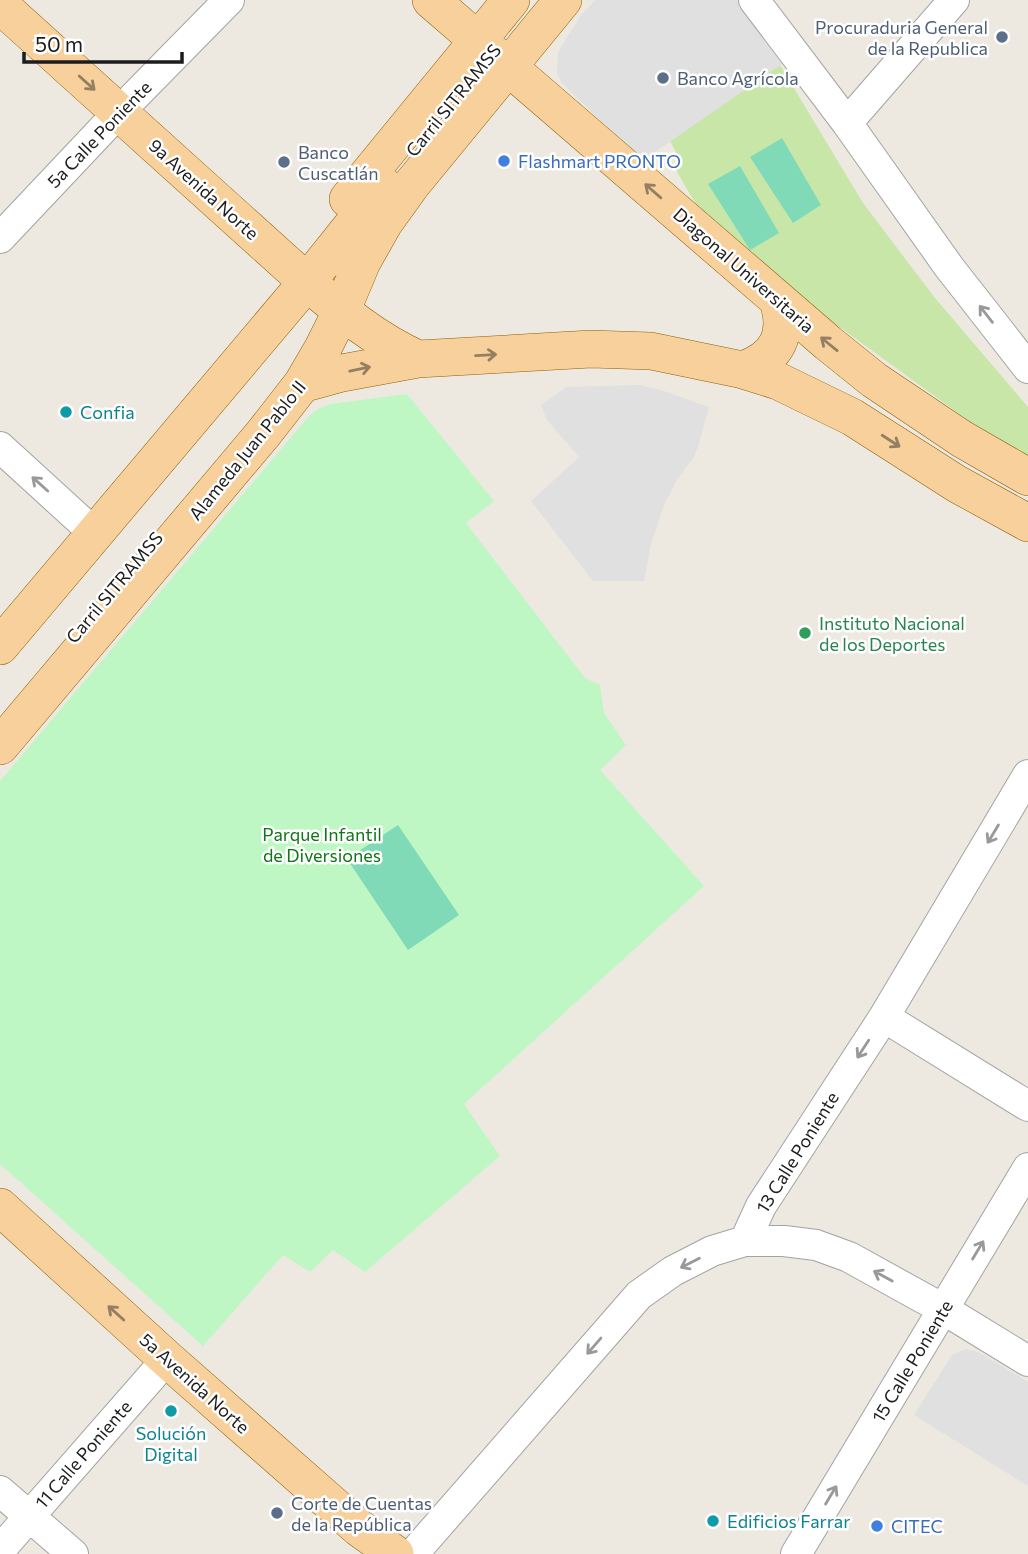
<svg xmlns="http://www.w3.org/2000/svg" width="1028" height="1554" font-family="Commissioner,sans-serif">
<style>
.grass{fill:#c7e6a8}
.park{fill:#bef7c3}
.pitch{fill:#81dab7}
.parking{fill:#e0e0e0}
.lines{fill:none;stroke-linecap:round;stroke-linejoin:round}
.minor-casing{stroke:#a3a3a3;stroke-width:32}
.major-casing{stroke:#8e6005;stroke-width:38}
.minor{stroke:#fff;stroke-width:30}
.major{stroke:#f8d09b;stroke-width:37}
.oneway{stroke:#957f62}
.oneway2{stroke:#999}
.service-dot{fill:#5c6f8a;stroke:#fff;stroke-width:2.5}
.shop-dot{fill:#3f7fe0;stroke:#fff;stroke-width:2.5}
.culture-dot{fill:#0f9aa8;stroke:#fff;stroke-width:2.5}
.leisure-dot{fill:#2e9e5b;stroke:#fff;stroke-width:2.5}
.labels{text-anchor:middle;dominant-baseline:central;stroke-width:5;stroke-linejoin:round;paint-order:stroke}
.service-label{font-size:18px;fill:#4e5e75;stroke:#fff;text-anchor:start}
.street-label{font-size:18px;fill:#1c1c1c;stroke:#fff}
.shop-label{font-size:18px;fill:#366cbe;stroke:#fff;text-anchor:start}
.culture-label{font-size:18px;fill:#0d838f;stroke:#fff;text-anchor:start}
.leisure-label{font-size:18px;fill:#27864d;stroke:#fff;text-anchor:start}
.park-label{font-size:18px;fill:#0f7517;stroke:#fff}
</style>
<rect width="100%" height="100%" fill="#ede9e1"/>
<path class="grass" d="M780,65L863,203L935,298L1028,407V464L760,269L703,217L676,170L683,165L670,141Z"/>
<path class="park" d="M407,394L494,501L466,523L585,678L600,685L604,713L626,745L600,770L704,886L464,1104L500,1156L365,1272L333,1250L310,1272L283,1255L203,1346L0,1164V781L309,416L318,409L330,404Z"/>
<path class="pitch" d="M782,138L821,205L793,223L750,157Z
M740,166L779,233L750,250L708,184Z
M398,825L459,915L408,950L347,859Z"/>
<path class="parking" d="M595,0H738L792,57L642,161L561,82L557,72L558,52L581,15Z
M640,385L661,390L709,407L698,447L693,458L677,480L664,505L651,544L644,581H593L531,501L579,457L547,420L541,405L566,387Z
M966,1349L980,1353L1028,1382V1486L914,1415L952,1355Z"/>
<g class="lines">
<g class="minor-casing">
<path id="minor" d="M754,0L847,123L949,267L1028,368
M847,123L954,0
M0,238L119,112L229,0
M0,447L81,521
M884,1017L1028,1106
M745,1241L761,1206L884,1017L1028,775
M0,1491L73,1554
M0,1550L167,1359
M413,1554L639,1295L673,1271L712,1251L745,1241H784L816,1245L849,1257L943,1309L1028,1361
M796,1554L1028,1168"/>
</g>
<g class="major-casing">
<path id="major" d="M431,0L828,343L874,380L962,439L1028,477
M0,5L307,282C342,312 376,340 418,359
M348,199L511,0
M743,370C777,358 789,335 778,301
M302,384L342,373L418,359L591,349L651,351L743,370L778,381L852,417L957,484L1028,523
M0,646L307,282L384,186
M0,746L263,434L302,384L323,348L341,312L362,262L384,223L412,184L563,0
M0,1207L167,1359L359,1528L395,1554"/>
</g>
<use href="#minor" class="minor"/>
<use href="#major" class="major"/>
</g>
<defs><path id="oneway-shaft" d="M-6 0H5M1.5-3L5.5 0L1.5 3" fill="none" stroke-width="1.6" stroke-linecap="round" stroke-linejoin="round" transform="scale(1.75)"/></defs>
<g class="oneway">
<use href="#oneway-shaft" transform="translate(87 83) rotate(42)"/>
<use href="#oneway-shaft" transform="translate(653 191) rotate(-139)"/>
<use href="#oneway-shaft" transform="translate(829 344) rotate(-141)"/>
<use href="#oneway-shaft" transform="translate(486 355) rotate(-3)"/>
<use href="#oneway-shaft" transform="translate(360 369) rotate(-12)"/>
<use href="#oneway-shaft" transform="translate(891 441) rotate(33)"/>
<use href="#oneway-shaft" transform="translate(116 1313) rotate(-138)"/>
</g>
<g class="oneway2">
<use href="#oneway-shaft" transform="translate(986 314) rotate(-128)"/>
<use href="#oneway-shaft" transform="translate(40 484) rotate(-138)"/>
<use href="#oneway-shaft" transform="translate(993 834) rotate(121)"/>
<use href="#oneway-shaft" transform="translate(863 1049) rotate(123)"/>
<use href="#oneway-shaft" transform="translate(978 1250) rotate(-59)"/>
<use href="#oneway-shaft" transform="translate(690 1263) rotate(153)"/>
<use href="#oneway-shaft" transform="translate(883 1276) rotate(-151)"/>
<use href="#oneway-shaft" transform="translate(594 1346) rotate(131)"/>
<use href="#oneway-shaft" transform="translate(831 1495) rotate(-59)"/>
</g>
<g class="service-dot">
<circle cx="1002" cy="37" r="7"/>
<circle cx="663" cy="78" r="7"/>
<circle cx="284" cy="162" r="7"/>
<circle cx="277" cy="1513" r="7"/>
</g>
<g class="shop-dot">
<circle cx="504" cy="161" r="7"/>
<circle cx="877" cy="1526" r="7"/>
</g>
<g class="culture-dot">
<circle cx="66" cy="412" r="7"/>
<circle cx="171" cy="1411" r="7"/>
<circle cx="713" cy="1521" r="7"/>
</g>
<circle class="leisure-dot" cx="805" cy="633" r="7"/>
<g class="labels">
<g class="service-label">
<text x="988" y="27" text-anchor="end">Procuraduria General<tspan x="988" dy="21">de la Republica</tspan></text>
<text x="677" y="78">Banco Agrícola</text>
<text x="298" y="152">Banco<tspan x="298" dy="21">Cuscatlán</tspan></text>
<text x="291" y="1503">Corte de Cuentas<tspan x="291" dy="21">de la República</tspan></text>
</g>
<g class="street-label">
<text transform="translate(453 100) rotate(-51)">Carril SITRAMSS</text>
<text transform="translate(99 134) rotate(-46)">5a Calle Poniente</text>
<text transform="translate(204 189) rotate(42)">9a Avenida Norte</text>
<text transform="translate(744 270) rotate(41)">Diagonal Universitaria</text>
<text transform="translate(247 450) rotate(-51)">Alameda Juan Pablo II</text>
<text transform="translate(114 587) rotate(-50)">Carril SITRAMSS</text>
<text transform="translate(797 1152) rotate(-58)">13 Calle Poniente</text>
<text transform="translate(912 1361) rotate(-59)">15 Calle Poniente</text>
<text transform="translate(195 1383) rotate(42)">5a Avenida Norte</text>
<text transform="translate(83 1454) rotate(-49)">11 Calle Poniente</text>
</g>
<g class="shop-label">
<text x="518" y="161">Flashmart PRONTO</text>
<text x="891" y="1526">CITEC</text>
</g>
<g class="culture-label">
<text x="80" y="412">Confia</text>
<text x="171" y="1433" text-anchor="middle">Solución<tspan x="171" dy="21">Digital</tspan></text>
<text x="727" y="1521">Edificios Farrar</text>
</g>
<g class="leisure-label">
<text x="819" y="623">Instituto Nacional<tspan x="819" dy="21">de los Deportes</tspan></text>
</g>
<g class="park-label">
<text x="322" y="834">Parque Infantil<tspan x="322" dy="21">de Diversiones</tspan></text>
</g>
</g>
<path d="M24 52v10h158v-10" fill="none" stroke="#1c1c1c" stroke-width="3.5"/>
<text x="35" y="52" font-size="21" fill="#1c1c1c" stroke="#ffffff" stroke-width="5" paint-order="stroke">50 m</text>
</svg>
